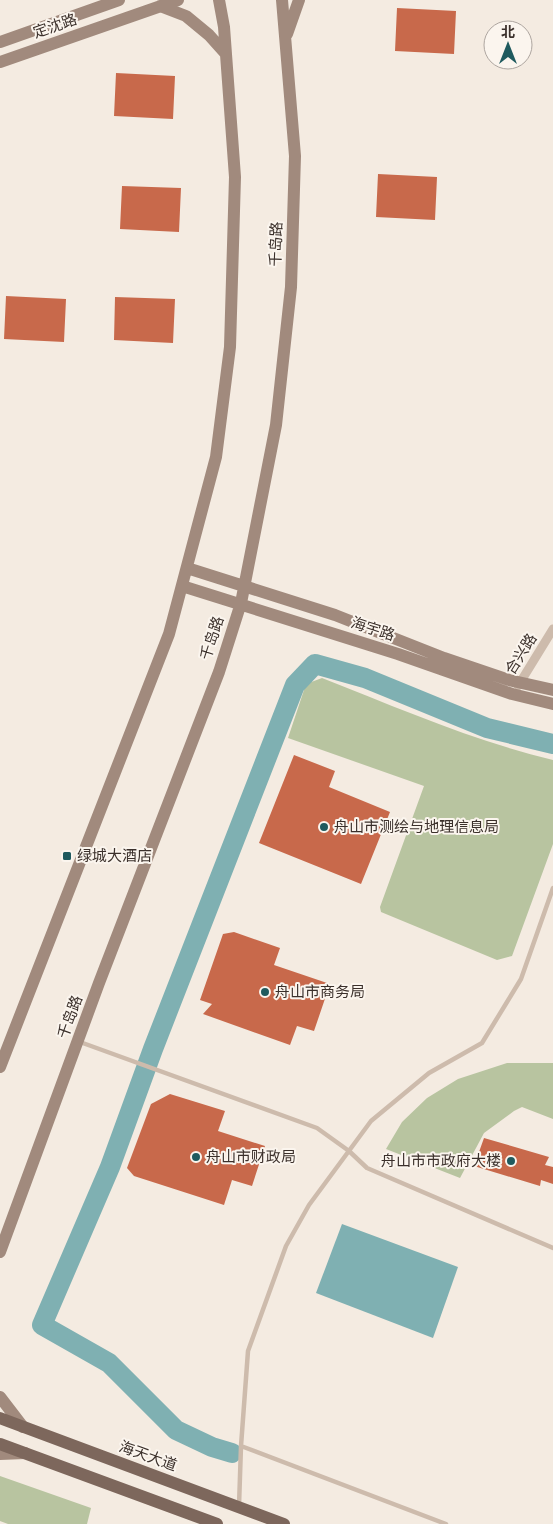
<svg xmlns="http://www.w3.org/2000/svg" width="553" height="1524" font-family="Raleway,'Noto Sans SC',sans-serif">
<style>
.green{fill:#b8c4a0}
.water{fill:#7fb0b2}
.lines{fill:none;stroke-linecap:round;stroke-linejoin:round}
.river{stroke:#7fb0b2;stroke-width:20}
.building{fill:#c8694b}
.lane{stroke:#cdbbac;stroke-width:4.5}
.street{stroke:#cdbbac;stroke-width:9}
.secondary{stroke:#a18a7d;stroke-width:12}
.primary{stroke:#7d675c;stroke-width:12}
.poi-dot{fill:#1f5a5e;stroke:#fbf5ee;stroke-width:2}
.labels{text-anchor:middle;dominant-baseline:central;stroke-width:4;stroke-linejoin:round;paint-order:stroke}
.street-label{font-size:15px;fill:#3b302b;stroke:#fbf5ee}
.poi-label{font-size:15px;fill:#3b302b;stroke:#fbf5ee;text-anchor:start}
</style>
<rect width="100%" height="100%" fill="#f4ebe1"/>
<path class="green" d="M322,678C398,708 474,741 553,760V844L512,956L497,960L381,912L380,907L424,786L288,738L306,684Z
M507,1063H553V1119L522,1107L514,1111L484,1133L460,1178L386,1149L402,1122L427,1098L458,1079Z
M0,1476L91,1508L87,1524H8L0,1521Z"/>
<path class="water" d="M342,1224L458,1267L433,1338L316,1293Z"/>
<g class="lines">
<path class="river" d="M232,1453L212,1447L176,1430L109,1363L42,1325L110,1167L153,1049L295,685L315,664L365,678L487,728L553,744"/>
</g>
<path class="building" d="M397,8L456,11L454,54L395,51Z
M116,73L175,76L173,119L114,116Z
M378,174L437,177L435,220L376,217Z
M122,186L181,188L179,232L120,229Z
M6,296L66,299L64,342L4,339Z
M115,297L175,299L173,343L114,340Z
M294,755L335,771L329,787L390,812L361,884L259,843Z
M234,932L280,948L274,965L330,984L314,1031L297,1026L290,1045L203,1014L212,1004L200,1000L223,934Z
M170,1094L225,1111L218,1131L265,1146L252,1186L232,1180L224,1205L134,1176L127,1168L151,1104Z
M484,1138L549,1157L545,1165L553,1167V1184L541,1180L540,1186L474,1166Z"/>
<g class="lines">
<path class="lane" d="M80,1042L317,1128L349,1151L367,1168L553,1248
M241,1446L446,1524
M239,1506L241,1446L248,1351L286,1246L309,1205L371,1121L429,1073L482,1043L521,979L553,888"/>
<path class="street" d="M518,686L553,629"/>
<path class="secondary" d="M160,6L186,16L209,35L226,54
M287,34L299,0
M0,42L119,0
M0,62L178,0
M187,568L335,615L444,658L509,680L553,690
M182,586L398,654L512,694L553,704
M0,1067L169,634L216,457L230,347L235,177L224,27L219,0
M0,1252L99,983L219,672L241,603L276,425L291,287L295,156L282,0
M0,1397L23,1427
M0,1454L25,1453"/>
<path class="primary" d="M0,1418L284,1524
M0,1444L217,1524"/>
</g>
<g class="poi-dot">
<circle cx="324" cy="827" r="5"/>
<rect x="62" y="851" width="10" height="10" rx="2.5"/>
<circle cx="265" cy="992" r="5"/>
<circle cx="196" cy="1157" r="5"/>
<circle cx="511" cy="1161" r="5"/>
</g>
<g class="labels">
<g class="street-label">
<text transform="translate(55 26) rotate(-19)">定沈路</text>
<text transform="translate(276 244) rotate(-88)">千岛路</text>
<text transform="translate(373 629) rotate(18)">海宇路</text>
<text transform="translate(212 638) rotate(-72)">千岛路</text>
<text transform="translate(521 654) rotate(-58)">合兴路</text>
<text transform="translate(70 1017) rotate(-70)">千岛路</text>
<text transform="translate(148 1456) rotate(20)">海天大道</text>
</g>
<g class="poi-label">
<text x="334" y="827">舟山市测绘与地理信息局</text>
<text x="77" y="856">绿城大酒店</text>
<text x="275" y="992">舟山市商务局</text>
<text x="206" y="1157">舟山市财政局</text>
<text x="501" y="1161" text-anchor="end">舟山市市政府大楼</text>
</g>
</g>
<g transform="translate(508 45)"><circle r="24" fill="#fbf5ee" stroke="#aea6a0"/>
<path d="M0-4L9 19L0 12L-9 19Z" fill="#1f5a5e"/>
<text y="-8" font-size="14" font-weight="bold" text-anchor="middle" fill="#3b302b">北</text>
</g>
</svg>
